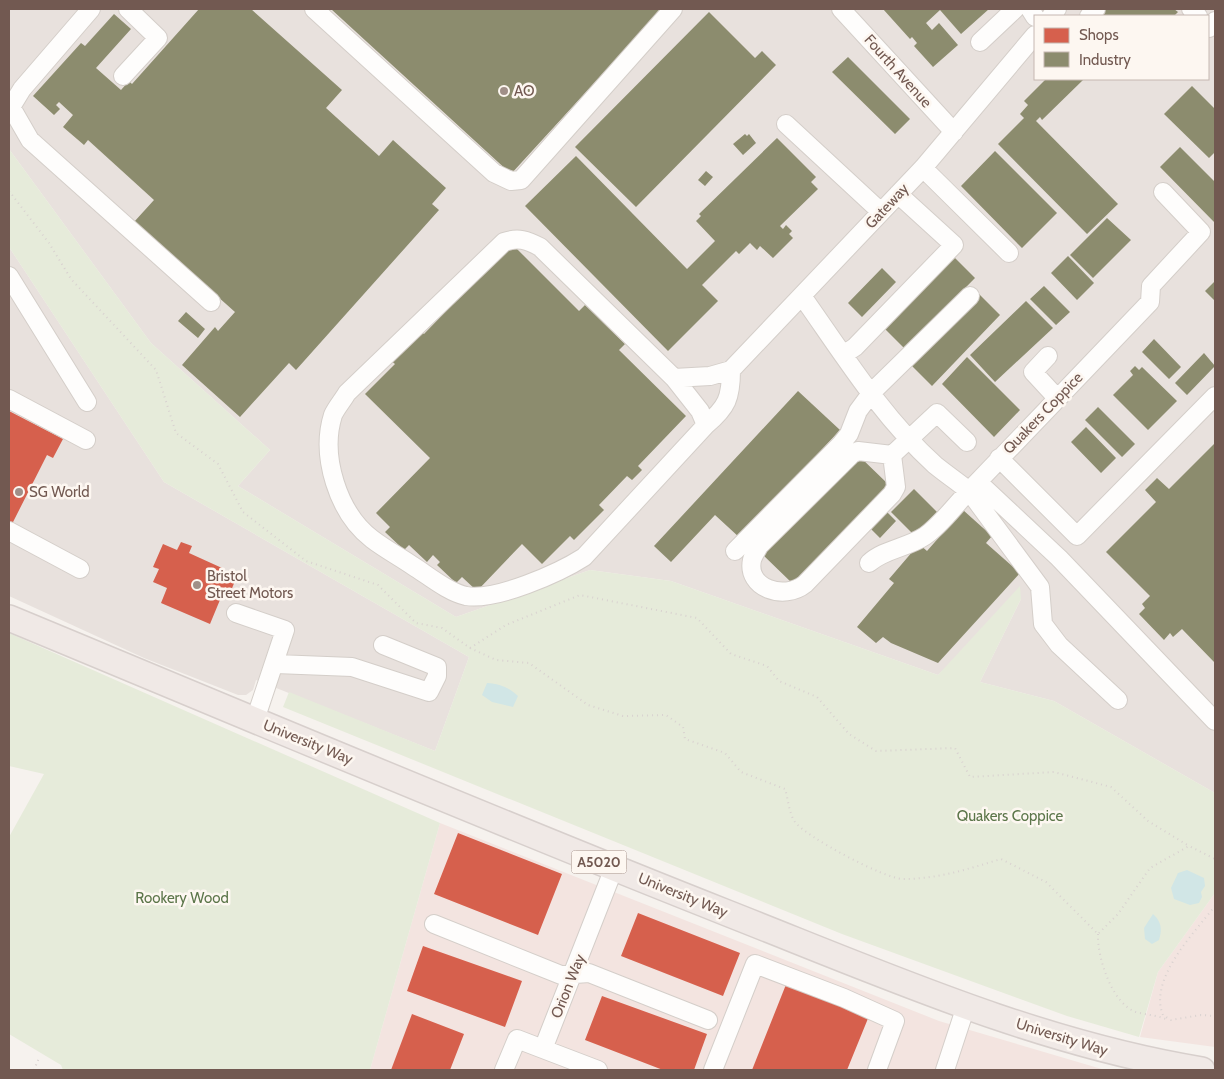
<svg xmlns="http://www.w3.org/2000/svg" width="1224" height="1079" font-family="Cabin,sans-serif">
<style>
.commercial{fill:#f3e4e0}
.industrial{fill:#e8e1dd;fill-rule:evenodd}
.green{fill:#e6ebda}
.water{fill:#d1e6e6}
.shops{fill:#d6604d}
.industry{fill:#8c8c6e}
.lines{fill:none;stroke-linecap:round;stroke-linejoin:round}
.minor-casing{stroke:#d4cec9;stroke-width:20}
.highway-casing{stroke:#d7cfcc;stroke-width:28}
.path{stroke:#d9d2d0;stroke-width:2;stroke-dasharray:1 4;stroke-linecap:butt}
.minor{stroke:#fefdfc;stroke-width:18}
.highway{stroke:#f0e9e6;stroke-width:25}
.poi-dot{fill:#a08f88;stroke:#fdf7f1;stroke-width:2}
.labels{text-anchor:middle;dominant-baseline:central;stroke-width:5;stroke-linejoin:round;paint-order:stroke}
.shield{fill:#fdf7f1;stroke:#9c8881;stroke-width:1}
.shield-label{font-size:14px;font-weight:bold;fill:#725951}
.street-label{font-size:15px;fill:#725951;stroke:#fdf7f1}
.poi-label{font-size:15px;fill:#725951;stroke:#fdf7f1;text-anchor:start}
.park-label{font-size:15px;fill:#5c764a;stroke:#fdf7f1}
</style>
<rect width="100%" height="100%" fill="#f6f2ee"/>
<path class="commercial" d="M440,823L939,1021L1105,1070H370Z
M1215,893V1047L1140,1037L1158,972Z"/>
<path class="industrial" d="M9,9H1215V793L1054,701L980,682L1021,599L938,675L671,581L590,570L456,617L238,486L270,450L151,343L9,149ZM1035,16H1208V79H1035Z
M9,247L164,482L469,657L435,751L256,680L253,690L246,695H238L144,658L9,596Z"/>
<path class="green" d="M9,149L151,343L270,450L238,486L456,617L590,570L671,581L938,675L1020,586L1021,599L980,682L1054,701L1215,793V893L1158,972L1139,1037L1067,1016L842,934L283,707L289,692L435,751L469,657L164,482L9,247Z
M9,633L440,823L370,1070H63L61,1065L9,1034V837L44,774L9,766Z"/>
<path class="water" d="M487,683C500,684 508,687 518,696L513,707L492,702L482,695Z
M1187,870L1204,878L1205,886L1201,892L1202,897L1199,903L1190,905L1174,899L1171,888L1178,873Z
M1153,914C1162,922 1162,930 1159,940L1152,944L1145,939L1144,928Z"/>
<path class="shops" d="M9,411L63,439L53,458L47,455L11,526L9,525Z
M181,542L192,546L189,553L222,568L219,574L235,581L228,598L222,595L210,624L161,603L167,588L153,582L159,569L153,567L163,544L177,550Z
M458,833L562,874L538,935L434,894Z
M638,913L740,953L723,996L621,956Z
M423,946L522,981L505,1027L407,991Z
M787,982L869,1016L847,1070H752Z
M602,996L707,1034L694,1070H663L585,1040Z
M412,1014L464,1034L450,1070H391Z"/>
<path class="industry" d="M199,9H251L342,90L326,108L379,156L393,140L446,188L432,204L439,210L296,370L289,363L240,417L182,365L215,327L218,331L235,312L134,222L154,200L88,140L84,145L63,127L73,115L59,102L56,105L60,109L54,115L33,96L81,43L85,46L114,14L131,29L96,68L121,90L129,81L132,84Z
M331,9H662L511,174Z
M883,9H989L961,34L940,10L926,23L932,30L939,23L958,45L933,67L914,46L917,43L912,37L910,39Z
M1103,9H1174L1178,12L1174,16H1095Z
M709,12L755,58L762,51L776,65L636,207L575,147Z
M848,57L910,119L895,134L832,72Z
M1046,79L1083,80L1042,120L1040,117L1036,121L1118,204L1087,234L998,144L1024,118L1020,114L1028,105L1024,101Z
M1192,86L1215,109V152L1209,158L1164,114Z
M745,134L747,136L749,134L756,143L743,155L733,144Z
M777,138L816,177L811,182L818,189L780,226L783,229L786,225L792,231L789,234L793,238L773,258L760,246L757,250L750,243L739,254L736,251L702,285L718,301L668,351L525,206L576,156L687,269L715,241L696,221L701,216L699,214Z
M1180,147L1215,182V223L1160,167Z
M995,151L1057,213L1022,248L961,186Z
M706,171L713,177L705,186L698,180Z
M1107,218L1131,240L1093,278L1070,255Z
M512,244L579,311L585,305L625,344L619,350L686,416L638,466L642,470L632,480L627,476L599,505L604,510L574,540L570,536L542,564L522,544L477,591L462,577L456,583L437,565L440,562L433,555L427,562L409,545L404,550L385,532L390,527L376,513L430,458L365,394L395,364L390,360L419,330L424,334L453,304L449,300L459,290L463,294Z
M952,255L975,278L905,349L881,325Z
M1068,256L1094,283L1077,300L1051,273Z
M882,268L896,282L862,317L848,303Z
M1215,281V301L1205,291Z
M1044,286L1070,312L1056,325L1030,299Z
M978,293L1000,315L932,386L910,364Z
M1026,301L1053,328L995,382L970,355Z
M186,312L205,329L198,338L178,321Z
M1154,339L1181,367L1169,379L1142,352Z
M1204,353L1215,366L1187,395L1175,383Z
M967,357L1020,410L994,437L942,384Z
M1135,366L1139,370L1142,367L1177,401L1148,430L1113,395L1133,375L1130,371Z
M798,391L840,430L740,538L715,515L671,562L654,546Z
M1098,407L1135,444L1122,457L1085,420Z
M1086,427L1116,458L1101,473L1071,442Z
M1215,443V663L1182,629L1173,637L1170,633L1164,640L1139,614L1145,608L1142,604L1150,596L1106,552L1156,502L1145,490L1157,478L1169,489Z
M858,455L889,485L793,584L762,554Z
M914,489L937,512L914,535L891,512Z
M963,510L992,536L986,543L1020,573L938,663L891,643L883,637L876,643L857,627L894,583L889,579L919,544L927,551Z
M887,512L896,521L880,538L871,529Z"/>
<g class="lines">
<g class="minor-casing">
<path id="minor" d="M91,9L22,89L11,107L30,140L211,302
M314,9L494,173L511,181L521,180L673,9
M841,9L954,132
M1030,9L1035,17
M1191,9L1198,16
M1051,16L1057,9
M1089,16L1096,9
M1208,26L1209,28L1215,21
M980,42L1015,9
M123,76L158,38L128,9
M786,124L881,212
M923,168L1009,253
M9,276L87,402
M802,296C843,354 882,417 935,465C946,474 958,482 969,491L1150,302L1151,286L1201,232L1163,192
M843,355L855,347L954,245L898,194
M1048,356L1033,372L1057,398
M674,378L710,376L731,370L923,168L1035,35
M9,399L86,440
M706,425L700,411L674,378L540,247C527,240 518,237 504,242L347,393C343,400 336,408 333,415C320,456 338,513 372,539C385,549 400,557 413,566C429,576 448,592 466,596C496,601 559,573 584,557L706,425C727,407 731,398 731,370
M892,455L858,451L852,454L759,546C757,550 753,556 752,560C746,588 784,601 805,584L892,494L896,487L892,455L937,413L967,442
M999,458L1077,536L1215,396
M978,482L1059,558L1215,721
M9,531L80,569
M735,551L841,444L849,434L858,411L872,392L970,296
M869,563C884,549 907,548 925,536C941,525 955,505 969,491L1040,587L1043,624L1059,645L1118,700
M236,613L285,630L255,720
M276,664L352,667L429,692L437,676V667L383,645
M434,924L561,975L589,973L708,1020
M504,1070L517,1039L543,1049
M598,1070L543,1049L614,868
M713,1070L755,964L844,998L895,1021L877,1070
M945,1070L966,1006"/>
</g>
<g class="highway-casing">
<path id="highway" d="M9,618C248,717 486,818 727,913C882,974 1037,1043 1202,1070"/>
</g>
<path class="path" d="M9,191L49,243L71,279L156,370L176,433L218,464L243,512L306,561L378,585L416,623L442,628L470,648L496,660L529,663L588,705L623,716L666,715L683,727L685,739L725,753L741,772L785,789C788,798 789,814 795,822C806,837 885,879 903,879C938,879 968,869 1001,859L1046,882L1098,934L1118,914L1150,868L1189,846L1215,859
M470,648L506,625L580,595L697,618L731,654L767,666L779,681L817,697L849,734L876,751L955,748L970,777L1054,772L1111,787L1148,821L1189,846
M1215,906C1195,932 1148,979 1163,1015L1171,1020L1201,1015L1215,1016
M1098,934C1097,957 1112,1004 1136,1012C1146,1015 1156,1015 1166,1019
M34,1070L39,1058"/>
<use href="#minor" class="minor"/>
<use href="#highway" class="highway"/>
</g>
<g class="poi-dot">
<circle cx="504" cy="91" r="5"/>
<circle cx="19" cy="492" r="5"/>
<circle cx="197" cy="585" r="5"/>
</g>
<g class="labels">
<rect class="shield" x="571.5" y="850.5" width="55" height="23" rx="4"/>
<g class="shield-label">
<text x="599" y="862">A5020</text>
</g>
<g class="street-label">
<text transform="translate(898 71) rotate(48)">Fourth Avenue</text>
<text transform="translate(887 206) rotate(-47)">Gateway</text>
<text transform="translate(1043 413) rotate(-46)">Quakers Coppice</text>
<text transform="translate(308 742) rotate(22)">University Way</text>
<text transform="translate(683 895) rotate(22)">University Way</text>
<text transform="translate(568 986) rotate(-68)">Orion Way</text>
<text transform="translate(1062 1037) rotate(17)">University Way</text>
</g>
<g class="poi-label">
<text x="514" y="91">AO</text>
<text x="29" y="492">SG World</text>
<text x="207" y="576">Bristol<tspan x="207" dy="17">Street Motors</tspan></text>
</g>
<g class="park-label">
<text x="1010" y="816">Quakers Coppice</text>
<text x="182" y="898">Rookery Wood</text>
</g>
</g>
<rect width="1224" height="1079" fill="none" stroke="#725951" stroke-width="20"/>
<rect x="1034" y="15" width="175" height="65" fill="#fdf7f1" stroke="#c5b8b1"/>
<rect x="1044" y="28" width="25" height="15" fill="#d6604d" stroke="#c5b8b1"/>
<text x="1079" y="40" font-size="15" fill="#725951">Shops</text>
<rect x="1044" y="52" width="25" height="15" fill="#8c8c6e" stroke="#c5b8b1"/>
<text x="1079" y="65" font-size="15" fill="#725951">Industry</text>
</svg>
